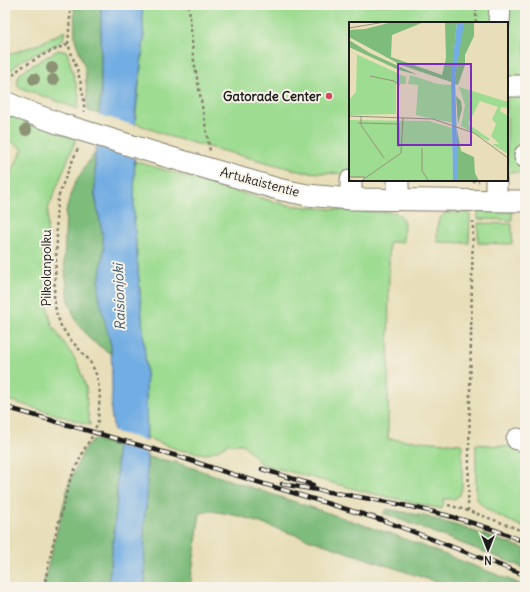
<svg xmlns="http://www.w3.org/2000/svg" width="530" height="592" font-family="Delius,sans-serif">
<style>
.green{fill:#9ddc91;stroke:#5c7c56}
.forest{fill:#7ebc7b;stroke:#4d6c4c}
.water{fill:#72ade3;stroke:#476480}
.pier{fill:#e8dfba}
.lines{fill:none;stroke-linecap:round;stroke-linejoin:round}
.minor-casing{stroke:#827e6b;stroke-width:23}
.path{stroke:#827e6b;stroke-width:2.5;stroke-dasharray:3 3;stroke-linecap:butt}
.minor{stroke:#fff;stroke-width:21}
.rail-casing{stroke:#1c1c1c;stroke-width:4.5}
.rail{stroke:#f7f3e8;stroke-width:3;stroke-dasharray:9;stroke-linecap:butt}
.minor-bridge-casing{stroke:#827e6b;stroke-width:23;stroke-linecap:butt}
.minor-bridge{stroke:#fff;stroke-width:21}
.tree{fill:#8d9476}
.poi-dot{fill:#d1495b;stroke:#f7f3e8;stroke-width:1.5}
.labels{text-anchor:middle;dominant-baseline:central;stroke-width:4;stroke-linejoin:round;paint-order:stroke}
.poi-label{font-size:13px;font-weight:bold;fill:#1c1c1c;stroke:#f7f3e8;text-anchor:end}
.street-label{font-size:13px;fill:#1c1c1c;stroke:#f7f3e8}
.water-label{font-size:14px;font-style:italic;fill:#3e566c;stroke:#f7f3e8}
.inset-road{fill:none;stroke:#96917b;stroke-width:1}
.view{fill:#7b2cbf;fill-opacity:0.15;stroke:#7b2cbf;stroke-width:2}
.inset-edge{fill:none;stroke:#1c1c1c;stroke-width:2}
</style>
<rect width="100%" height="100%" fill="#f7f3e8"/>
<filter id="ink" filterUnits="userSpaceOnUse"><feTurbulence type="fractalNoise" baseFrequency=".025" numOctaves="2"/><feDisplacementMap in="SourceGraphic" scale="8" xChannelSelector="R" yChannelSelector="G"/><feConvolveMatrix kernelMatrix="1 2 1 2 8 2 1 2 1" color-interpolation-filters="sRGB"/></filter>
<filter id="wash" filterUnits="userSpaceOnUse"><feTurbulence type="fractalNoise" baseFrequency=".012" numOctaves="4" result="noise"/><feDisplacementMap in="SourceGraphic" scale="16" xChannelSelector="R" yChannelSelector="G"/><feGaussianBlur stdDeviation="0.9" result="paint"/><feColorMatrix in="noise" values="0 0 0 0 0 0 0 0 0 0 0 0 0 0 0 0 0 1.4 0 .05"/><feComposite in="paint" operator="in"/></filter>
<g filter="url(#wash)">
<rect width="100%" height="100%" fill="#e8dfba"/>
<path class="green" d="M142,5H525V173L507,172V23H350V169H347L346,174L303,172L171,137L135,123L144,39Z
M65,31L63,39L60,43L22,60L5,76V54H10L39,44Z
M58,50L63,51L67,52L79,95L78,109L19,87C16,81 18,77 21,72Z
M5,112L76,139L48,209L45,295L52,325L77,362L86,387L87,408L90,425L5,399V185L23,149L5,138Z
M135,161L234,191L287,205L351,211L394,212L400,215L404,223L403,242H389L388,439L462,444V487L460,495L454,499H444L442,509L370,493L261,464L243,444H228L217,450L206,454L179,450L147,438L146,368L134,217Z
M478,211L512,212V220L478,219Z
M449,212L470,213L469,243L437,242C438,229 434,217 449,212Z
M478,223L512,224V244L478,243Z
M476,444L525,448V528L497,515L485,508L476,498Z"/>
<path class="forest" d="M74,5H101V97L99,114L88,111L85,68L75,39Z
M95,153V196L102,232L104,249L99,283L111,346V354L91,340L76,321L69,303L64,262L66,211L73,187L86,165Z
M94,439L116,445L117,452V497L111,563L108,587H44V581L70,480L86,446Z
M147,457L175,462L397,536L513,581L525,587H451L239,516L212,511L200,513L190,587H145L144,524L147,498Z
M387,509L424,516L464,528L523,548L525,549V569L515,564L383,513Z"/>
<path class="water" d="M101,5H142L144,39L135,116L134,217L146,368L147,498L144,524L145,587H108L111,563L117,497V452L111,412L112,388L111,346L99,297V283L104,249L102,232L95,195V153L101,97Z"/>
<path class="pier" d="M97,114L137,126V158L94,145Z
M112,431L149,441V454L113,444Z"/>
</g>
<g filter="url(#ink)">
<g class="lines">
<g class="minor-casing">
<path id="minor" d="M499,23L500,5
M507,86H525
M5,102L33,114L61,124
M525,155V157
M165,156L278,189L307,195L351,199L525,201
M351,199V180
M398,199V180
M496,200V180
M517,439L525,441"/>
</g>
<path class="path" d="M71,5L68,44L77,69L81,84L84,101V112
M189,5L193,55L210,151
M476,23V5
M5,84L20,68L45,54L68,44
M460,180L479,181
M448,505C474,512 500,522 525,532
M468,511L473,221
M44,587L52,548L70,480L86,446L93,435L98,421L100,394L98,381L95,371L89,360L69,338L61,326L56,312L54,296L57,239L56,215L58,198L64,181L78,148"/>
<use href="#minor" class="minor"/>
<g class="rail-casing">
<path id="rail" d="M5,407L177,456L222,471L385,521L525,575
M262,469L313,485
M282,484C349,496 418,504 482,526C497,530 511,536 525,542"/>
</g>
<use href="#rail" class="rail"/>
<g class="minor-bridge-casing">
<path id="minor-bridge" d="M61,124L165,156"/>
</g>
<use href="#minor-bridge" class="minor-bridge"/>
</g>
<g class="tree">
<circle cx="52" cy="68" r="6"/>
<circle cx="34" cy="79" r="6"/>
<circle cx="53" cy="80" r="6"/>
<circle cx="26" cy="130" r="6"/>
</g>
</g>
<circle class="poi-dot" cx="329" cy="96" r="4"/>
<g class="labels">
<g class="poi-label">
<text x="321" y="96">Gatorade Center</text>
</g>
<g class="street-label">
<text transform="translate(260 182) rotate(15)">Artukaistentie</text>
<text transform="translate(46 268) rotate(-90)">Pilkolanpolku</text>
</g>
<g class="water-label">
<text transform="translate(119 297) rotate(-92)">Raisionjoki</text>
</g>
</g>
<g transform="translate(349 22)">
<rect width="159" height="159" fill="#e8dfba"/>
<path d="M0,29L57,55V62H47V92L0,93V78L7,70L8,33ZM61,53L89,62L102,63L104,101L67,93L69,63L59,62ZM110,65L159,80V86L152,85L151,89L159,94V132L143,122H150L142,114L147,102L143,97L149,85L131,79L119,102L141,117L139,119L112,104L116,83ZM0,98L80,99L103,106L104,159H17L14,156H0Z" fill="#9ddc91"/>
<path d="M43,0H75L43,13L42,35L93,53L97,36L96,0H108L102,60L52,43L0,15V8L16,7ZM114,0H125V14L116,33V43L109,63L106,62V55ZM0,18L21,31L69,53L50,48L0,25ZM107,74L112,79L113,87L109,102ZM108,107L112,129L125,135L126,151L130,159H108Z" fill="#7ebc7b"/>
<path d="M108,0H114V8L106,55L109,152L108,159H104L102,55Z" fill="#72ade3"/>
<path class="inset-road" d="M0,6L36,0M21,54L45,59L51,63M0,94L84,97L125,111L159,136M12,95V103L35,136M9,101L50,102V125M73,126V149L80,159M0,155H16M0,158L12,159M12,159L52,131L54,96"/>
<path class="view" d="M49,42H122V123H49Z"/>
<rect width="159" height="159" class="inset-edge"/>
</g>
<rect width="530" height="592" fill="none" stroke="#f7f3e8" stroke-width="20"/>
<g transform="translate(488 550) rotate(180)" stroke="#f7f3e8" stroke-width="3" paint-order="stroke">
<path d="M0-3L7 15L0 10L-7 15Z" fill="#1c1c1c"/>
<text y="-6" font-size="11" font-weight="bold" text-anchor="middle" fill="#1c1c1c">N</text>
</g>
</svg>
